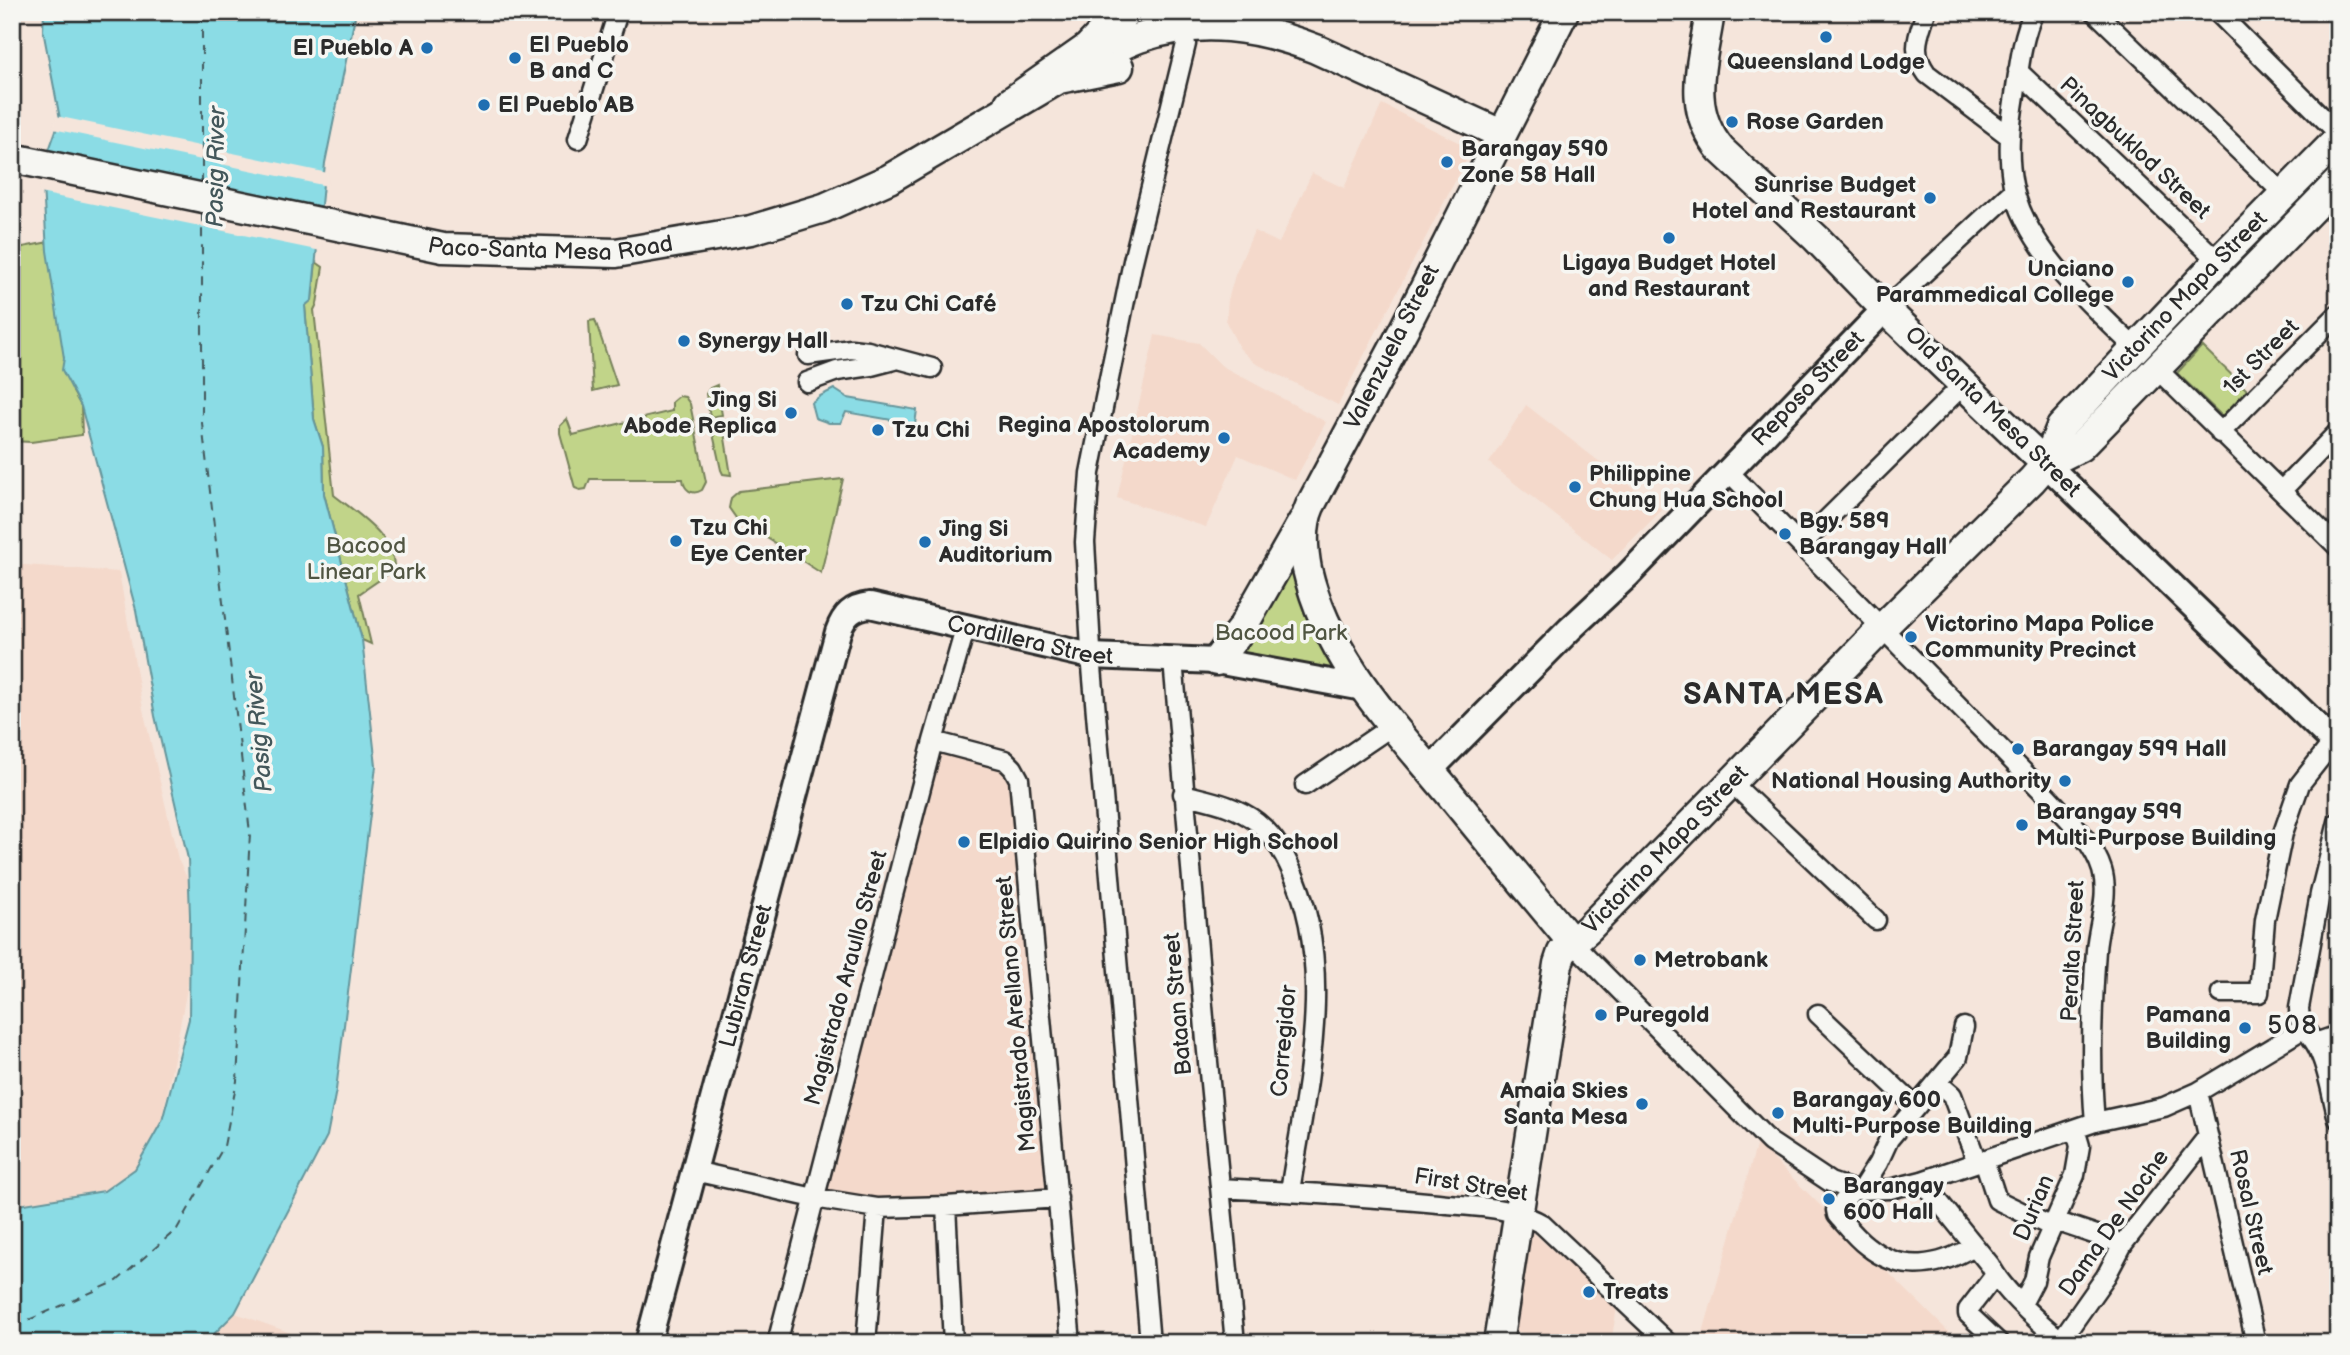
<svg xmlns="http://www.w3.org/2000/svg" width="2350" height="1355" font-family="'Balsamiq Sans',sans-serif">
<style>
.built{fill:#f4d9cb}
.green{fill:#c1d489;stroke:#76805a;stroke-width:2}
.water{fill:#8bdce5;stroke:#65959b;stroke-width:2}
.pier{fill:#f5e5db}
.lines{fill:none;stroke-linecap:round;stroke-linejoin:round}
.ferry{stroke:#43575a;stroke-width:2;stroke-dasharray:9 7;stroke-linecap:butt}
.street-casing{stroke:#2b2b2b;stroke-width:23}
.secondary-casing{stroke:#2b2b2b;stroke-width:30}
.primary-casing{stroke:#2b2b2b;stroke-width:33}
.highway-casing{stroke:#2b2b2b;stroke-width:37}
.street{stroke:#f6f6f2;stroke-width:18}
.secondary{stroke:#f6f6f2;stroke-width:24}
.primary{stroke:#f6f6f2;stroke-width:28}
.highway{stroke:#f6f6f2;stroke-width:32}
.poi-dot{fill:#1f6fb2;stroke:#f6f6f2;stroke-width:2.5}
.labels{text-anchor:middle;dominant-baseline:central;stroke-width:7;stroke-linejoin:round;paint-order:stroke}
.poi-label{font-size:23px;font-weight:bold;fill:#2b2b2b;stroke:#f6f6f2;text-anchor:start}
.street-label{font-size:23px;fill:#2b2b2b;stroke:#f6f6f2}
.park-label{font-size:23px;fill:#505542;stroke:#f6f6f2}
.water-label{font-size:24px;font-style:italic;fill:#43575a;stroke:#f6f6f2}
.quarter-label{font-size:26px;letter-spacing:2px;fill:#2b2b2b;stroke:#f6f6f2}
.district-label{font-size:30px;font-weight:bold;letter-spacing:2px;fill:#2b2b2b;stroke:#f6f6f2}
</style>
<rect width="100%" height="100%" fill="#f5e5db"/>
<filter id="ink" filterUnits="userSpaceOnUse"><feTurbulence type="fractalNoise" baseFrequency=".0143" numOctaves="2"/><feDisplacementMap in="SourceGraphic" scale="14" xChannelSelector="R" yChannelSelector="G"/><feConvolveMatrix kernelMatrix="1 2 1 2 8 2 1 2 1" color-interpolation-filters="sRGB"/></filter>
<g filter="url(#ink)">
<path class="built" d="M1382,104L1472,149L1338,405L1255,363L1240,349L1226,322L1228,300L1235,275L1254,231L1279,243L1312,173L1344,188Z
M1155,335L1199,343L1222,366L1326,422L1295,480L1238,455L1206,527L1117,498Z
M1526,405L1662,510L1612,560L1489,463Z
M12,564L119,572L143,709L178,859L188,880L191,967L162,1121L135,1169L105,1191L12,1206Z
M932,749L1001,764L1013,777L1045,1188L885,1200L823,1190Z
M1757,1143L1960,1343H1700Z
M1530,1230L1617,1307L1611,1343H1581L1513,1331Z
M235,1313L319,1343H205Z"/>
<path class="green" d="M49,242L73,392L81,406L82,435L31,442L12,441V249Z
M316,262L323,267L317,304L314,310L334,495C356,513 397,537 394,570L359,594L371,644L362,640L324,494L323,447L314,419L305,306L312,299Z
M595,320L617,385L593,391L589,321Z
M2202,346L2247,390L2222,416L2177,373Z
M717,385L722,415L710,417L706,394L710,388Z
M679,396L685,397L690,404L706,482L702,490C692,496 684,490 683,479H590L586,489L580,490L575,488L560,433V426L567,419L573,435L672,411V402Z
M723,426L731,475L723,474L721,470L712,429Z
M843,479L821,573L736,518L729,508L731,498L739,491Z
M1296,551L1297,588L1341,674L1232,659Z"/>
<path class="water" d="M44,12H356L325,163L312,300L305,306L314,419L323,447L324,494L362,640L376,766L336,1090L327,1136L235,1313L205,1343H12V1206L104,1191L135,1169L162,1121L189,1019L190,916L188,859L155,716L136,610L81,406L62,370L64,358L47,251L42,170L60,119L43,30Z
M834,389L848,398L917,410L915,424L846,412L841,423H829L815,418L811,403L820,396Z"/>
<path class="pier" d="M56,116L328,173L327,186L53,129Z
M39,168L324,214L321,251L40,193Z"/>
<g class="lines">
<path class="ferry" d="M202,183V12
M12,1320L31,1319L117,1281L177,1229L224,1146L237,1081L250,833L202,423V210"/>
<g class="street-casing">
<path id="street" d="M1926,12C1918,37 1910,51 1927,74L2009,136
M2034,12C2022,36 2019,68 2015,95C2010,126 2007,154 2013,185C2025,248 2092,306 2136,349
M2095,12L2284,194
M2217,12L2338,133
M2334,12L2338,16
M2018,71L2218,261
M578,139L618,12
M1885,309L2014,190
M808,355L851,349L868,351L932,368
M2157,369L2338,547
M807,382L837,371L871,366L894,360
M2220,433L2338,314
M1727,470L2048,797C2068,819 2093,841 2102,870C2110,896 2098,924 2096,950C2092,1006 2090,1067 2095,1122
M2281,491L2338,432
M1801,545L1964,384
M1173,660L1206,1041L1235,1343
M933,741L1005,760L1013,768L1019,779L1071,1343
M1732,783L1876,920
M1305,785L1392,726
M1183,794C1210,801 1235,805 1257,822C1271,833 1282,850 1289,865C1338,963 1306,1088 1290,1191
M2338,822L2320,894L2299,1008C2299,1032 2313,1033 2320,1053C2329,1073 2332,1097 2338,1119
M1572,942L1770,1142L1830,1182L1853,1190L1890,1189L1922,1181L2095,1122L2164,1107L2198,1092L2303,1029
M2221,993H2259L2265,920L2283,833L2300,784L2333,742
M1818,1014L1916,1107
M2315,1043L2338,1035
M1937,1082L1952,1095L1977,1162
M2198,1092L2256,1343
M1984,1160L1997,1200L2052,1227
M694,1171L814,1198L877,1208L946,1206L1058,1198
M1922,1181L1990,1265C2002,1290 2042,1325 2064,1343
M1220,1188C1293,1192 1365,1196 1438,1203C1473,1207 1511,1206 1542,1224L1668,1343
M1853,1190L1836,1210L1837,1215C1846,1225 1856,1238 1867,1246C1902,1274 1939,1267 1974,1246
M1861,1190L1878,1163L1889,1139L1958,1057L1964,1027
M946,1206L953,1343
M2055,1221L2123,1244
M1995,1275L1968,1310V1314L1999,1343
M2022,1304L2034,1281L2039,1257L2075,1175L2080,1146L2075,1129
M2061,1340L2106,1276L2123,1244L2208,1136
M777,1343L933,741L966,626
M866,1343L877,1208
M1150,1343L1092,667L1085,542L1090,473L1100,423L1133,261L1186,44"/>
</g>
<g class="secondary-casing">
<g id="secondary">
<path d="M2046,464L2338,746"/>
<path id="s1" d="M1430,770L1570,629L1628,575L1885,309"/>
<path id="s2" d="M648,1343L838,632C844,615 852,607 870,605L1091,656L1216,661L1363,688"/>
</g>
</g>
<g class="primary-casing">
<g id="primary">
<path d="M1564,12L1405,327L1310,506C1301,526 1303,548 1307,569C1328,661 1396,728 1454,799C1493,847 1532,894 1572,942"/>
<path d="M1710,12C1703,62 1685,107 1721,150L1816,238L1885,309L2046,464"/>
<path d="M1085,65C1102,55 1120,45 1139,38C1200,17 1257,26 1316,49L1501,134"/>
<path id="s3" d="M12,158L443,248L616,253L751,230L824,208L889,179L1059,79L1119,67"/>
<path d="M2046,464L2080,447L2338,182"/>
<path d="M1216,661L1242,628L1303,521"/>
<path id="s4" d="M1498,1343L1558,964L1562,952L1589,928L1883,627L2032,480L2046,464L2061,427L2218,261L2338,139"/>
</g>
</g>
<g class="highway-casing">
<path id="highway" d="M1011,104L1089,49L1124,12"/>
</g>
<use href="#street" class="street"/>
<use href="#secondary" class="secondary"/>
<use href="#primary" class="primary"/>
<use href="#highway" class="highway"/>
</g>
</g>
<g class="poi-dot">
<circle cx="1826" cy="37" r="7"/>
<circle cx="427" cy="48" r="7"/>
<circle cx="515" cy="58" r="7"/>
<circle cx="484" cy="105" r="7"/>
<circle cx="1732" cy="122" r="7"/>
<circle cx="1447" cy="162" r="7"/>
<circle cx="1930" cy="198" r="7"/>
<circle cx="1669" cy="238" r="7"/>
<circle cx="2128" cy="282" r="7"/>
<circle cx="847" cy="304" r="7"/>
<circle cx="684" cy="341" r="7"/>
<circle cx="791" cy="413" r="7"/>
<circle cx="878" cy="430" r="7"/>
<circle cx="1224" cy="438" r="7"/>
<circle cx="1575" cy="487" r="7"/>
<circle cx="1785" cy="534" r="7"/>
<circle cx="676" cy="541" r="7"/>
<circle cx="925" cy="542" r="7"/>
<circle cx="1911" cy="637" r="7"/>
<circle cx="2018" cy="749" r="7"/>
<circle cx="2065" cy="781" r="7"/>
<circle cx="2022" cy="825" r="7"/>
<circle cx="964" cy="842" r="7"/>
<circle cx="1640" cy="960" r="7"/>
<circle cx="1601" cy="1015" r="7"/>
<circle cx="2245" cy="1028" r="7"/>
<circle cx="1642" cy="1104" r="7"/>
<circle cx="1778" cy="1113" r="7"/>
<circle cx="1829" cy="1199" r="7"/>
<circle cx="1589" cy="1292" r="7"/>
</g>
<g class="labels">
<g class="poi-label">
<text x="529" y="45">El Pueblo<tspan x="529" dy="26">B and C</tspan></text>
<text x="413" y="48" text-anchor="end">El Pueblo A</text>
<text x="1826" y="62" text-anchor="middle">Queensland Lodge</text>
<text x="498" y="105">El Pueblo AB</text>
<text x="1746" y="122">Rose Garden</text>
<text x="1461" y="149">Barangay 590<tspan x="1461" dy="26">Zone 58 Hall</tspan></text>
<text x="1916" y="185" text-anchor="end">Sunrise Budget<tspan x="1916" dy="26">Hotel and Restaurant</tspan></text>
<text x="1669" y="263" text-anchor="middle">Ligaya Budget Hotel<tspan x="1669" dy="26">and Restaurant</tspan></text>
<text x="2114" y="269" text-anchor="end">Unciano<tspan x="2114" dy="26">Parammedical College</tspan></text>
<text x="861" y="304">Tzu Chi Café</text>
<text x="698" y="341">Synergy Hall</text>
<text x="777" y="400" text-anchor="end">Jing Si<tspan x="777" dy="26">Abode Replica</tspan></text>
<text x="1210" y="425" text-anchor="end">Regina Apostolorum<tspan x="1210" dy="26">Academy</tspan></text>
<text x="892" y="430">Tzu Chi</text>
<text x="1589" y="474">Philippine<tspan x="1589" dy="26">Chung Hua School</tspan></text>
<text x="1799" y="521">Bgy. 589<tspan x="1799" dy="26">Barangay Hall</tspan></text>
<text x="690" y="528">Tzu Chi<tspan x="690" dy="26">Eye Center</tspan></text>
<text x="939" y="529">Jing Si<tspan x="939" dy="26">Auditorium</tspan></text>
<text x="1925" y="624">Victorino Mapa Police<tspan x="1925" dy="26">Community Precinct</tspan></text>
<text x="2032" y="749">Barangay 599 Hall</text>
<text x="2051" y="781" text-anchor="end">National Housing Authority</text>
<text x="2036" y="812">Barangay 599<tspan x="2036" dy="26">Multi-Purpose Building</tspan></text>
<text x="978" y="842">Elpidio Quirino Senior High School</text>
<text x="1654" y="960">Metrobank</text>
<text x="1615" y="1015">Puregold</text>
<text x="2231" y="1015" text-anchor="end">Pamana<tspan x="2231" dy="26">Building</tspan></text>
<text x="1628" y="1091" text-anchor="end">Amaia Skies<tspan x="1628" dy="26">Santa Mesa</tspan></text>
<text x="1792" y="1100">Barangay 600<tspan x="1792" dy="26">Multi-Purpose Building</tspan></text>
<text x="1843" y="1186">Barangay<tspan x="1843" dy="26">600 Hall</tspan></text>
<text x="1603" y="1292">Treats</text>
</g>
<g class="street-label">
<text transform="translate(2135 148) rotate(43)">Pinagbuklod Street</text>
<text stroke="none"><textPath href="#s3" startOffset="548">Paco-Santa Mesa Road</textPath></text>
<text stroke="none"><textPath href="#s4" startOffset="1304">Victorino Mapa Street</textPath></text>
<text transform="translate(1392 347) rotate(-63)">Valenzuela Street</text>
<text transform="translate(2261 357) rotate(-45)">1st Street</text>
<text stroke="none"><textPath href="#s1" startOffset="537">Reposo Street</textPath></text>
<text transform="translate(1993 412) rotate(44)">Old Santa Mesa Street</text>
<text stroke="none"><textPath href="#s2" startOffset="945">Cordillera Street</textPath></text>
<text stroke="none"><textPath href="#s4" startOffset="542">Victorino Mapa Street</textPath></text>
<text transform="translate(2073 951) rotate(-87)">Peralta Street</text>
<text stroke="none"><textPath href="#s2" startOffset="380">Lubiran Street</textPath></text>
<text transform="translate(846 978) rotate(-75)">Magistrado Araullo Street</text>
<text transform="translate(1178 1004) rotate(-95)">Bataan Street</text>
<text transform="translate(1016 1014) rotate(-95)">Magistrado Arellano Street</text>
<text transform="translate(1284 1041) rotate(-85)">Corregidor</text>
<text transform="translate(1471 1185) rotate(9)">First Street</text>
<text transform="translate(2034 1208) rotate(-67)">Durian</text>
<text transform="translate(2251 1212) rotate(77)">Rosal Street</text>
<text transform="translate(2114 1223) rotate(-55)">Dama De Noche</text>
</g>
<g class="park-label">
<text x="366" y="546">Bacood<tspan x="366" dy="26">Linear Park</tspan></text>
<text x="1281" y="633">Bacood Park</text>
</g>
<g class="water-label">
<text transform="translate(216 167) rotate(-89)">Pasig River</text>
<text transform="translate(259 732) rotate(-95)">Pasig River</text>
</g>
<g class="quarter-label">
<text x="2293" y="1026">508</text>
</g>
<g class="district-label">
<text x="1784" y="695">SANTA MESA</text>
</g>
</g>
<rect width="2350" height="1355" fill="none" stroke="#f6f6f2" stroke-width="42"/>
<rect x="21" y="21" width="2308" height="1313" fill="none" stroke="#2b2b2b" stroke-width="2.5" filter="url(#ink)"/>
</svg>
